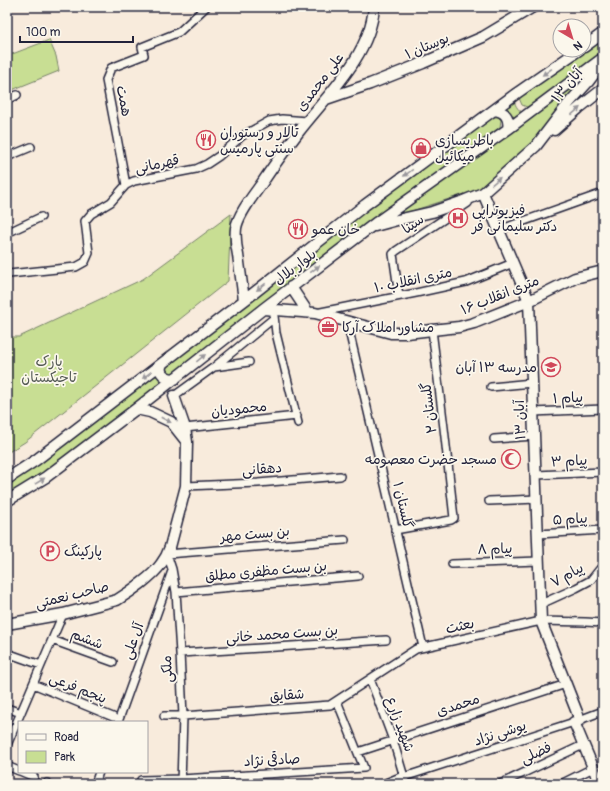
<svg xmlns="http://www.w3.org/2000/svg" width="610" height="791" font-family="Pangolin,'Playpen Sans Arabic',sans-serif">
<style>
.green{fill:#c8de93;stroke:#758067}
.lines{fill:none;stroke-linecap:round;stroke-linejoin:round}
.street-casing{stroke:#22223b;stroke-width:10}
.secondary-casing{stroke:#22223b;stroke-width:13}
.street{stroke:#fbf7ec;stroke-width:7}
.secondary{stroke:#fbf7ec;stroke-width:10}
.oneway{fill:#99979c}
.labels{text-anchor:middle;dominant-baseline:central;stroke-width:3.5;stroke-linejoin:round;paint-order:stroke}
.street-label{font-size:14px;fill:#22223b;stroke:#fbf7ec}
.poi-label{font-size:14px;fill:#22223b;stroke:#fbf7ec;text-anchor:start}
.park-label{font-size:14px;fill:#545a55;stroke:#fbf7ec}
</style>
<rect width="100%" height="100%" fill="#f8ebdc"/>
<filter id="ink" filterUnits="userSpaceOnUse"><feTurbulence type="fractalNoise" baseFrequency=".025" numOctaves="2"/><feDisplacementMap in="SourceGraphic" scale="8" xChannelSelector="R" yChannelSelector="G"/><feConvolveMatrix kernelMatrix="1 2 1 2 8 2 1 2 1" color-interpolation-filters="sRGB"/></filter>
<g filter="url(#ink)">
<path class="green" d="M603,39V51L531,105L527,107L522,105L519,98L520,95Z
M49,40L56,56L59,71L7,92V56Z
M593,70L532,143L480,189L387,219Z
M514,99C515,107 519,111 526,114L511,124L501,110Z
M492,117H498L501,120L500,127L360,230L235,325L91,438L43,474L7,496V483L388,193Z
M231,214L228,281L25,442L7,453V337H19L143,279Z"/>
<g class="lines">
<g class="street-casing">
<path id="street" d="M7,100L17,95
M7,157L31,147
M126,185L106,80L111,68L144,55L142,47L179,32L206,7
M499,230L603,193
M7,233L41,217
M7,275L9,274L76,267L85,262L89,253L85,221L91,214L111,202L126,185L134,181L196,169L207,164L219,156L242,136L269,121L282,119L307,121
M399,296L393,254L396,251L468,203
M316,313L416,293L466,282L513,263
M274,316L276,333L298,423
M347,322L423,647
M214,367L249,362
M491,387L532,383
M174,396L214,367L274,318
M533,412L603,409
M185,428L297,416
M494,439L534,436
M536,475L603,472
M186,486L258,483L340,476
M489,501L537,499
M395,530L451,520L454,518L444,428L432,330
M538,534L603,530
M452,564L539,561
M176,592L358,576
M541,604L576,588L591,580L603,565
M52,640L113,662
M7,653L41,665
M180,653L386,640
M370,679L393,740L404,777L403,784
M33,684L113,717
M7,708L21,713
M164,716H183L330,705L416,649L541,621L585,622L603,623
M118,722L172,571
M7,745L63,614
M358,752L566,684
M7,766L19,771
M22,772L34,777
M404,777L574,722L603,711
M141,780L181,779L364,768L337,701
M47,783L49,784
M95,784L99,772
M181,784L183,716L180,653L176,592L172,569L167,554L345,540
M500,784L583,745
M561,784L593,768"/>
</g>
<g class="secondary-casing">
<path id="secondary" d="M584,47L603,33
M326,99L370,84L423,63L483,37L533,7
M494,110C505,111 510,118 508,129
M554,130L579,108L603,89
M483,193L529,301L541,621L580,720
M375,226L397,220L432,212L461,202L483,193L536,146L569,103L588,82L603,62
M291,287L307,311
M244,300C242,285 240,270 238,255C236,246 235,237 236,228C238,215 252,197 260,186C272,168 284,151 297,134C326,96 370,57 374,7
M263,309L315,313L391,333H407L432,330L459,327L474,323L529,301L575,278L603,271
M162,364C157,373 166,379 175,379
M136,409L150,412L171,422L186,441
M7,479L36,460L250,296L365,205L517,93L579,50
M7,501L46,477L136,409L263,309L377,222L508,129L603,58
M7,624L63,614L117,600C130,592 153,576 161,564C165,559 168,553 170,547L186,486L187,442L185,428L174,396
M574,722L600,784
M387,784L404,777"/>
</g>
<use href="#street" class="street"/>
<use href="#secondary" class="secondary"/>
</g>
<defs><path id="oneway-solid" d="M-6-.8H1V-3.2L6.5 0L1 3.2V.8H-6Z"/></defs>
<g class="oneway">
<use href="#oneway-solid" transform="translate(547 72) rotate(145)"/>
<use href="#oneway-solid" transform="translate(576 111) rotate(-41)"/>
<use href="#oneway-solid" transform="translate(408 173) rotate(144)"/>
<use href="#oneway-solid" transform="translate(496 181) rotate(-41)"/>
<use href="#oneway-solid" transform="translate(315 269) rotate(-37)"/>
<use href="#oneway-solid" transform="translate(261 287) rotate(142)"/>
<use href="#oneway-solid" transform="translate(201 358) rotate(-39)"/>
<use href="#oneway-solid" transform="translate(147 375) rotate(142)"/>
<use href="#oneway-solid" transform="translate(166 420) rotate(28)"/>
<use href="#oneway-solid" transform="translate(40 481) rotate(-32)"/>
</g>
</g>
<defs>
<g id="restaurant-ring" transform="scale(1)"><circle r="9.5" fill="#fbf7ec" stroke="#d1495b" stroke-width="1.5"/><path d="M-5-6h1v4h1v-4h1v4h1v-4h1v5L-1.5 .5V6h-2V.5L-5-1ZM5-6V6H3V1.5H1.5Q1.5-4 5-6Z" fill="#d1495b"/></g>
<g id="shop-ring" transform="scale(1)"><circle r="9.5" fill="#fbf7ec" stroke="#d1495b" stroke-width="1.5"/><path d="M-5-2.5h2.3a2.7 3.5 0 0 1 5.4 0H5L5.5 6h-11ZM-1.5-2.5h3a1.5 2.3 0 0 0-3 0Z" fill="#d1495b"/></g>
<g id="hospital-ring" transform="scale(1)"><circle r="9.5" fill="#fbf7ec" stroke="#d1495b" stroke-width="1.5"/><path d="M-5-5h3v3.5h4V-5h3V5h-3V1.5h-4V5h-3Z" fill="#d1495b"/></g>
<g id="office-ring" transform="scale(1)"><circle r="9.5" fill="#fbf7ec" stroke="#d1495b" stroke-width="1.5"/><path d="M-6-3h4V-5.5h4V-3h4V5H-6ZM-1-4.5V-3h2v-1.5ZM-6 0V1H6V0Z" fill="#d1495b"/></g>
<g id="school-ring" transform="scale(1)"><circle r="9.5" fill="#fbf7ec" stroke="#d1495b" stroke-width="1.5"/><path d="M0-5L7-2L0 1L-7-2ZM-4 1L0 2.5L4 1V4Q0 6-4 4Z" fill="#d1495b"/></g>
<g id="mosque-ring" transform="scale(1)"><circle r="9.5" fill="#fbf7ec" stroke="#d1495b" stroke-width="1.5"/><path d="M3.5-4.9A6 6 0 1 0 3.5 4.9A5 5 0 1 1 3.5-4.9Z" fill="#d1495b"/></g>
<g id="parking-ring" transform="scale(1)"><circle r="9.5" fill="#fbf7ec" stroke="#d1495b" stroke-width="1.5"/><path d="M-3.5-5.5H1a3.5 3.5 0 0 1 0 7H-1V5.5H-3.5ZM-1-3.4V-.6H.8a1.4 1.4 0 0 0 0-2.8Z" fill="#d1495b"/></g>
</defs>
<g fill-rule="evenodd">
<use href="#restaurant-ring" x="206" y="140"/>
<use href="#shop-ring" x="421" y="148"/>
<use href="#hospital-ring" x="458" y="218"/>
<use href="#restaurant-ring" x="298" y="229"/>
<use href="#office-ring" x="328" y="327"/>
<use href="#school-ring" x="551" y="367"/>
<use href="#mosque-ring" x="511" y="459"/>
<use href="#parking-ring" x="50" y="551"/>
</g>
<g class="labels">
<g class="street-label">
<text transform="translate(427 46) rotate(-23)">بوستان ۱</text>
<text transform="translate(320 82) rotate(-53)">علی محمدی</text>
<text transform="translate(567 85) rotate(-50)">۱۳ آبان</text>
<text transform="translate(124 101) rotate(79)">همت</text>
<text transform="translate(157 164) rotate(-12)">قهرمانی</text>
<text transform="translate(413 224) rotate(-34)">سینا</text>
<text transform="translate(295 267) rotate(-37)">بلوار بلال</text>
<text transform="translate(413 280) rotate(-12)">۱۰ متری انقلاب</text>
<text transform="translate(500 295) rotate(-22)">۱۶ متری انقلاب</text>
<text transform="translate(568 398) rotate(-3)">پیام ۱</text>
<text transform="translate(429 408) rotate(-97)">گلستان ۲</text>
<text transform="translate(239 409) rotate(-6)">محمودیان</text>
<text transform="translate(520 420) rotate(-92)">۱۳ آبان</text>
<text transform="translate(569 461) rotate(-3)">پیام ۳</text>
<text transform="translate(262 469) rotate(-4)">دهقانی</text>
<text transform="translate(403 505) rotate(77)">گلستان ۱</text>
<text transform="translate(570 519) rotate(-3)">پیام ۵</text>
<text transform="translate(255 534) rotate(-5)">بن بست مهر</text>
<text transform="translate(495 549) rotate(-2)">پیام ۸</text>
<text transform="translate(266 571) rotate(-5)">بن بست مظفری مطلق</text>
<text transform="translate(567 575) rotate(-29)">پیام ۷</text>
<text transform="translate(72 595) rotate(-14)">صاحب نعمتی</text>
<text transform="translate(460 626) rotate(-12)">بعثت</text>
<text transform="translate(282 634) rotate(-4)">بن بست محمد خانی</text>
<text transform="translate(87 639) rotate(21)">ششم</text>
<text transform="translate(133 641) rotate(-70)">آل علی</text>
<text transform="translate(167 669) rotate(-93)">ملکی</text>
<text transform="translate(78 688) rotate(22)">پنجم فرعی</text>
<text transform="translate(287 695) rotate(-4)">شقایق</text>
<text transform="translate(458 705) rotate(-18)">محمدی</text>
<text transform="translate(400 724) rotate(70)">شهید زارع</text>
<text transform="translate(500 733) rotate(-18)">یوشی نژاد</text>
<text transform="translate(536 753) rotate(-25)">فضلی</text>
<text transform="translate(272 760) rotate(-3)">صادقی نژاد</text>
</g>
<g class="poi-label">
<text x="220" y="132">تالار و رستوران<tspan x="220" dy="16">سنتی پارمیس</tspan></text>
<text x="435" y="140">باطریسازی<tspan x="435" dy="16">میکائیل</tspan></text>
<text x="472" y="210">فیزیوتراپی<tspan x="472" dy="16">دکتر سلیمانی فر</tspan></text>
<text x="312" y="229">خان عمو</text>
<text x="342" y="327">مشاور املاک آرکا</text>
<text x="537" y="367" text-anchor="end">مدرسه ۱۳ آبان</text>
<text x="497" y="459" text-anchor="end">مسجد حضرت معصومه</text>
<text x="64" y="551">پارکینگ</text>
</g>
<g class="park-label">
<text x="49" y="361">پارک<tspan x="49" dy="16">تاجیکستان</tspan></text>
</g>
</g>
<rect width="610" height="791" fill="none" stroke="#fbf7ec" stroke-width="24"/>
<rect x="12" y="12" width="586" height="767" fill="none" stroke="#22223b" stroke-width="1.5" filter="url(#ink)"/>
<rect x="18" y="721" width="130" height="52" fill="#fbf7ec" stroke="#a4a2a5"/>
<rect x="26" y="734" width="20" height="6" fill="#fbf7ec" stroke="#a4a2a5"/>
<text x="54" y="741" font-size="12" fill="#22223b">Road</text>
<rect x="26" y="751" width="20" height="12" fill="#c8de93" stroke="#a4a2a5"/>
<text x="54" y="761" font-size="12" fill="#22223b">Park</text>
<g transform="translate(572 38) rotate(142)"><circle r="19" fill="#fbf7ec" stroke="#a4a2a5"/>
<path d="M0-3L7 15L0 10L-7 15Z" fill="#d1495b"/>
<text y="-6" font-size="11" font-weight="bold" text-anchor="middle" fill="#22223b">N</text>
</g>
<path d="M20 36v6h113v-6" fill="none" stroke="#22223b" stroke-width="2"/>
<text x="26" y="36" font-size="12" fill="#22223b" stroke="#fbf7ec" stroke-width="3" paint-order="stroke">100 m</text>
</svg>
